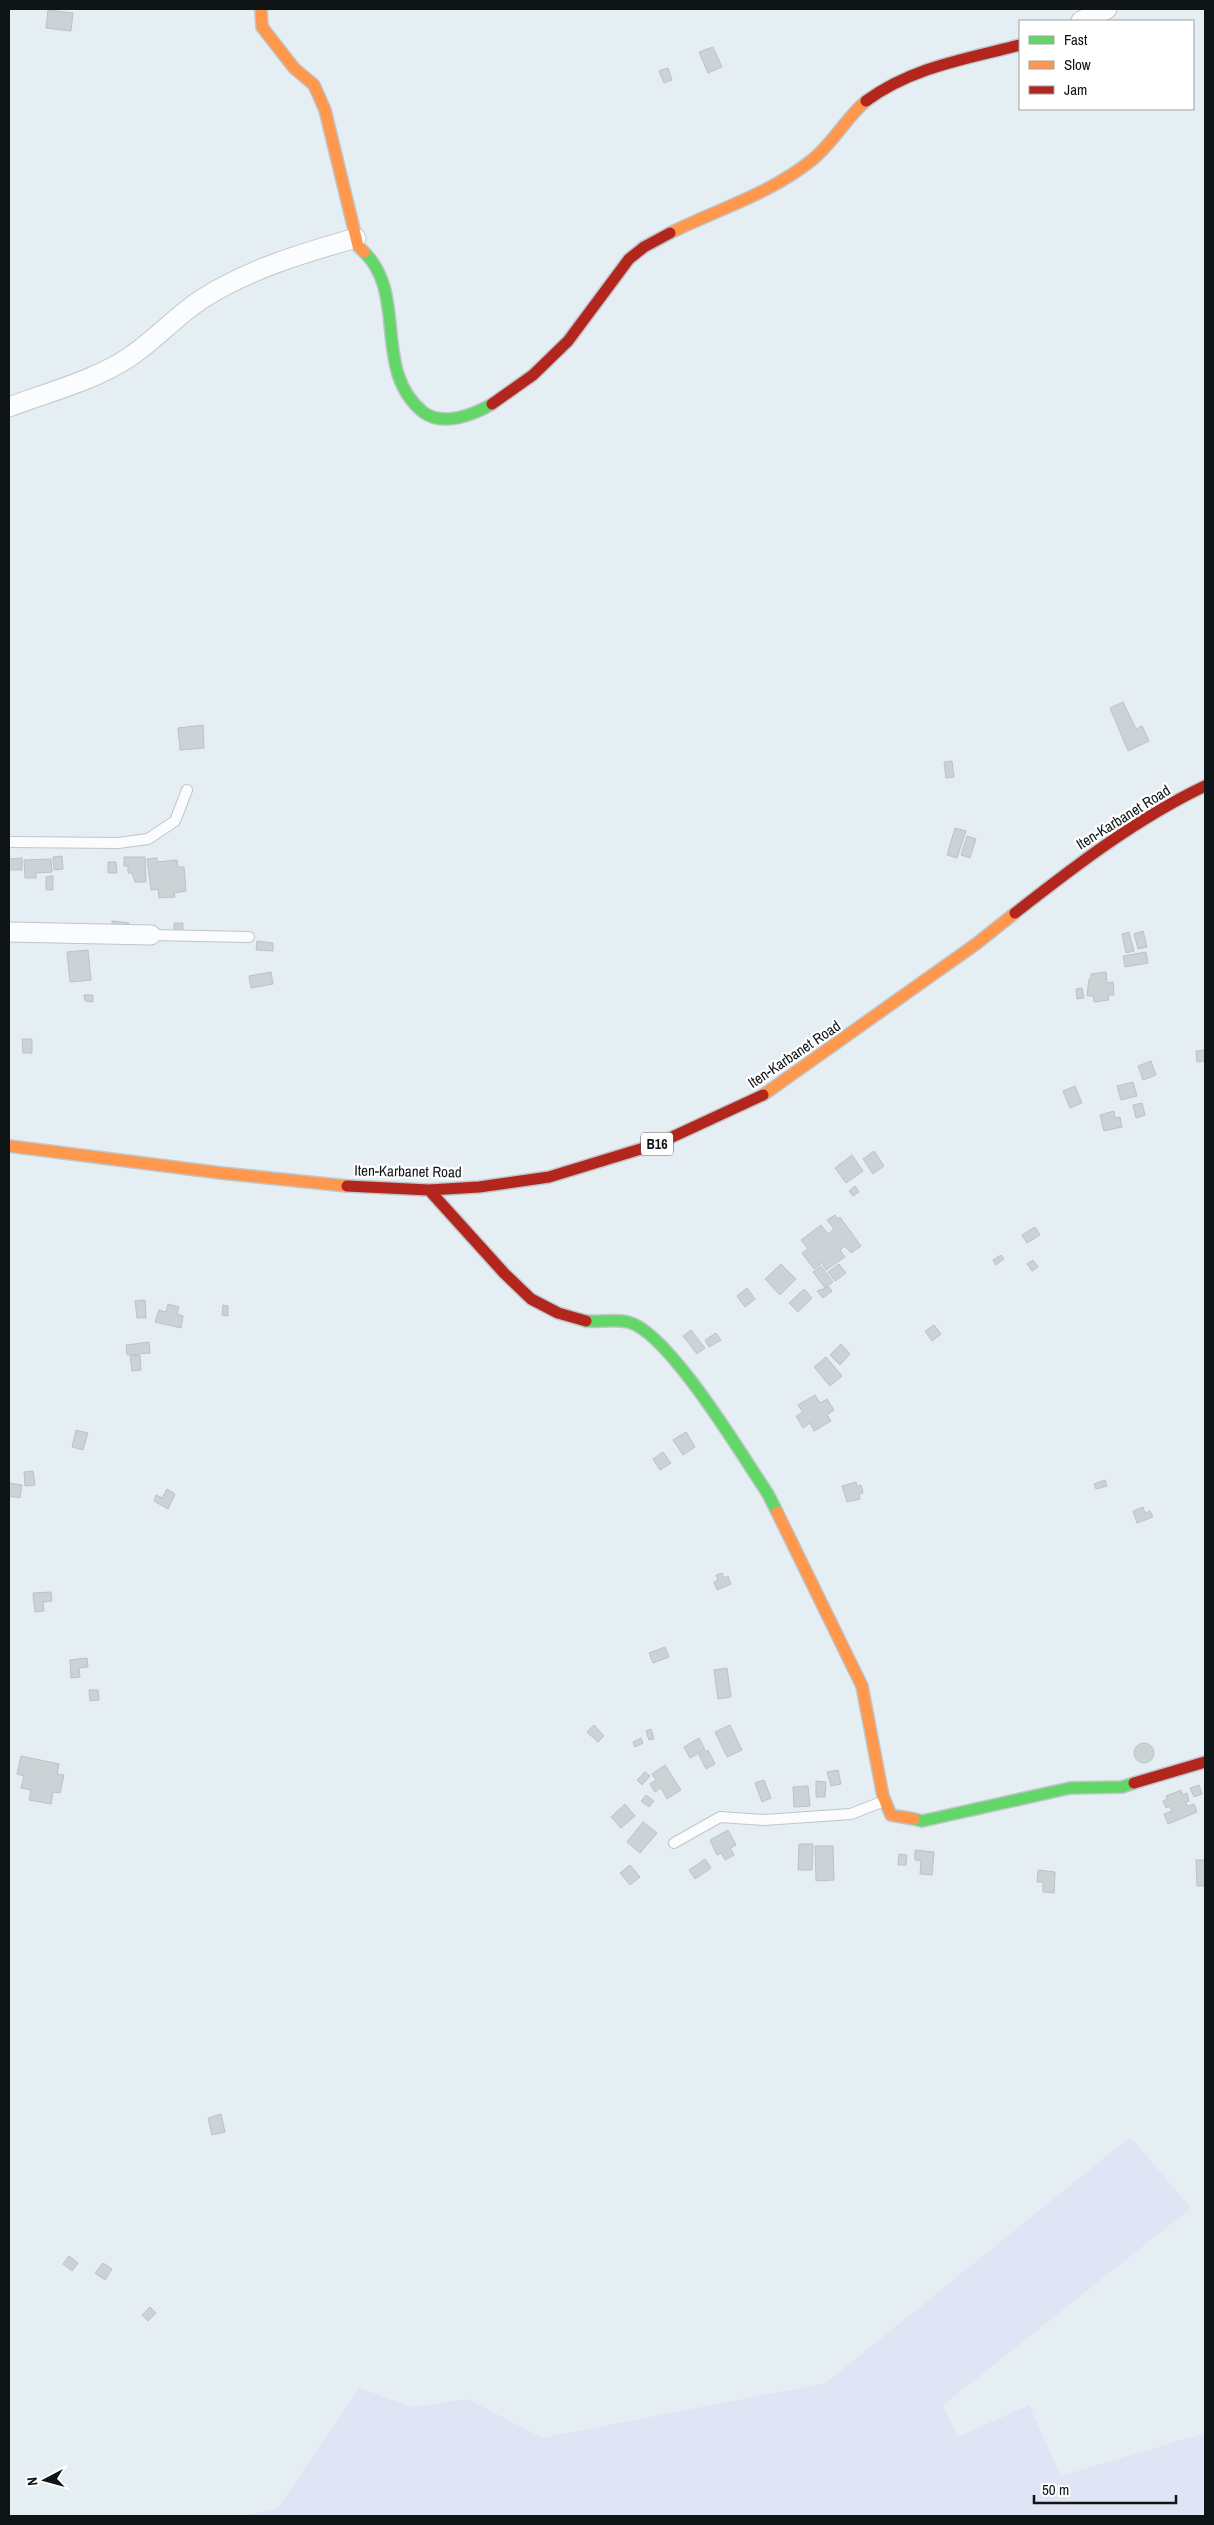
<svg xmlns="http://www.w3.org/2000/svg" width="1214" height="2525" font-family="'Archivo Narrow',sans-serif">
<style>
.green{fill:#e0e4f4}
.building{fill:#cbd3d6;stroke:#bbc3c5}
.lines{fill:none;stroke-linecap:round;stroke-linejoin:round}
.lane-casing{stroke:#bfc6ca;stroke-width:12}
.street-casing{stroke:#bfc6ca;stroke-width:21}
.fast-casing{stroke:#bfc6ca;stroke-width:14}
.slow-casing{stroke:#bfc6ca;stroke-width:14}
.jam-casing{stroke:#bfc6ca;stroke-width:14}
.lane{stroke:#fbfcfd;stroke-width:10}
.street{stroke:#fbfcfd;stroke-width:19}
.fast{stroke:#63d668;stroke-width:11}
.slow{stroke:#ff974d;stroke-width:11}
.jam{stroke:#b3261e;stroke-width:11}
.labels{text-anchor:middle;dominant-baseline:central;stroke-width:4.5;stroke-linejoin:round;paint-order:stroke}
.shield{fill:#fff;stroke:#575a5d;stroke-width:1}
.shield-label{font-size:14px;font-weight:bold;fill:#0f1417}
.street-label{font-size:15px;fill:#0f1417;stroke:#fff}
</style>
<rect width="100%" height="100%" fill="#e5eef3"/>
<path class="green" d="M1130,2137L1191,2208L943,2405L958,2437L1029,2405L1061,2476L1205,2433V2516H243L278,2508L359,2388L413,2407L468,2399L542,2438L826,2383Z"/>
<path class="building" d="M48,10L73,13L71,31L46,28Z
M713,47L722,67L708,73L699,52Z
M668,68L672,80L664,83L659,71Z
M1123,702L1136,729L1142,726L1149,741L1128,751L1110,708Z
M203,725L204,748L180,750L178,728Z
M952,761L954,777L946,778L944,762Z
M955,828L966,831L957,858L947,855Z
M967,836L976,839L970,858L961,855Z
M62,856L63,869L54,870L53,857Z
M124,857H145L146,882H135L132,873H128V866H124Z
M22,858V870H9V859Z
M157,858V862L177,860L178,867H184L186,891L174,893L175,897L159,898L158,889L151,890L147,859Z
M51,859L52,872L36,873V878H25L24,860Z
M108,862H116L117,873H108Z
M53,876V890H46V877Z
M112,921L129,923V931L112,930Z
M174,923H183V929H174Z
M1143,931L1147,947L1138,949L1134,934Z
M1129,932L1134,951L1126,953L1122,934Z
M257,941L273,943V951L256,950Z
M88,950L91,980L70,982L67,952Z
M1146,952L1148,963L1125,967L1123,956Z
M271,972L273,984L251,988L249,976Z
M1106,972L1107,983L1113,982L1114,995H1108L1109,1000L1094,1002L1093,996H1087L1089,979H1091V974Z
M1082,988L1084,998L1077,999L1076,989Z
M84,995H93V1002L85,1001Z
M22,1039H32V1053H23Z
M1205,1050V1061L1197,1062L1196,1051Z
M1151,1061L1156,1075L1143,1080L1138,1066Z
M1133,1082L1137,1096L1121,1100L1117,1086Z
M1075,1086L1082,1103L1070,1108L1063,1091Z
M1142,1103L1145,1115L1136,1118L1133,1105Z
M1114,1111L1115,1118L1120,1117L1122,1127L1104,1131L1100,1115Z
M874,1151L884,1166L873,1174L863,1159Z
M852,1155L863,1171L846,1183L835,1168Z
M855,1186L859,1192L853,1196L849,1191Z
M835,1215L838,1219L840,1217L861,1246L851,1253L845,1246L840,1250L845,1257L826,1270L822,1263L814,1269L802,1253L808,1249L801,1240L821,1225L828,1234L834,1229L827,1220Z
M1035,1227L1040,1235L1027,1243L1022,1235Z
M1001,1255L1004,1259L996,1265L993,1260Z
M1033,1260L1038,1267L1032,1271L1027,1264Z
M781,1264L796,1279L780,1295L765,1279Z
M839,1264L846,1273L835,1281L828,1272Z
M821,1266L833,1282L825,1288L813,1272Z
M829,1287L832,1291L823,1298L817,1291Z
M747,1288L755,1299L745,1307L737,1296Z
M804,1289L812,1298L798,1312L789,1303Z
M145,1300L146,1318H137L135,1301Z
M168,1304L179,1307L177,1314L183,1316L181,1328L155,1322L159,1310L166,1312Z
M223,1305L228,1306V1316L222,1315Z
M934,1325L941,1334L932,1341L925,1331Z
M691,1330L705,1348L697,1354L683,1336Z
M716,1333L721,1340L709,1347L705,1340Z
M149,1342L150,1353L127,1355L126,1345Z
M841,1344L850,1354L840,1365L830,1355Z
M140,1355L141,1370L132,1371L130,1356Z
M826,1357L842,1376L830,1386L814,1367Z
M815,1395L820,1403L827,1399L834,1410L827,1415L831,1421L814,1431L810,1423L803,1428L796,1416L803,1412L798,1405Z
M76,1430L88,1433L83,1450L72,1447Z
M686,1432L695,1447L683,1455L673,1440Z
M663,1452L671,1463L660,1470L653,1459Z
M33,1471L35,1485L25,1486L24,1472Z
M1105,1480L1107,1486L1096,1489L1094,1484Z
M856,1482L857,1486L861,1485L863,1493L859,1494L860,1499L847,1502L842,1486Z
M9,1483L22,1485L20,1498L9,1496Z
M167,1489L175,1494L168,1509L154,1501L156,1495L162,1498Z
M1143,1507L1145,1513L1150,1511L1153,1517L1137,1523L1133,1511Z
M722,1573L724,1578L728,1576L731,1584L717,1590L714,1582L718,1580L716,1575Z
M51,1592L52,1601L43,1602L44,1611L35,1612L33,1593Z
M665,1647L669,1657L653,1663L649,1653Z
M87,1658L88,1667L79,1668L80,1677L71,1678L70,1660Z
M727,1668L731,1697L718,1699L714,1670Z
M89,1690H98L99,1700L90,1701Z
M594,1725L604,1736L598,1742L587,1732Z
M730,1725L742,1750L727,1757L715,1732Z
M651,1729L654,1739L649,1740L646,1731Z
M641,1738L643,1743L635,1747L633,1742Z
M699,1738L705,1750L690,1758L684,1747Z
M1134 1753a10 10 0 1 1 20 0a10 10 0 1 1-20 0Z
M708,1750L715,1764L706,1769L699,1755Z
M21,1756L59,1764L57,1774L64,1775L60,1793L53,1792L51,1804L29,1800L31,1790L21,1788L24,1776L17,1774Z
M665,1765L681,1790L667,1799L661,1788L655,1792L650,1784L656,1780L652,1774Z
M838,1770L841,1784L831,1786L827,1772Z
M645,1772L650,1776L642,1785L637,1780Z
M764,1780L771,1798L762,1802L755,1783Z
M816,1781L826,1782L825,1797H816Z
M1199,1785L1202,1794L1194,1797L1190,1788Z
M808,1786L810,1806L794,1807L793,1787Z
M1181,1790L1183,1795L1187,1793L1189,1801L1186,1802L1187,1806L1194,1804L1197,1812L1168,1824L1164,1814L1172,1811L1170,1806L1166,1808L1163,1801L1167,1799L1166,1796Z
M646,1795L654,1801L649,1807L641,1801Z
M625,1804L635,1816L621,1828L611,1817Z
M643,1822L657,1833L640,1853L627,1842Z
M728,1830L736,1845L730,1848L734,1855L725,1860L721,1853L717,1855L710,1840Z
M799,1844H813L812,1870H798Z
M815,1846H833L834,1880L816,1881Z
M915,1850L934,1852L932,1875L920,1874L921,1861L915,1860Z
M899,1854L907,1855L906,1865H898Z
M705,1859L711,1868L695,1879L689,1870Z
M1196,1860H1205V1886H1197Z
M630,1865L640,1877L630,1885L620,1873Z
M1038,1870L1055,1872L1054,1893L1043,1892V1882H1037Z
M221,2114L225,2132L212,2135L208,2118Z
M69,2256L78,2263L72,2271L63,2264Z
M103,2263L112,2269L105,2280L95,2273Z
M150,2307L156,2313L148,2321L142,2315Z"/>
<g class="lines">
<g class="lane-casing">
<path id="lane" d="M9,842L118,843L148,839L175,821L187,790
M151,935L249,937
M674,1843L720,1817L764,1820L851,1814L884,1801"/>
</g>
<g class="street-casing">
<path id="street" d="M1081,21L1107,9
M9,407C46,393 95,380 128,358C154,341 176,316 202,299C249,269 303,253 356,238
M9,932L151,935"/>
</g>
<g class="fast-casing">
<path id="fast" d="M364,252C408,294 372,371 423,412C443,427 473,415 492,404
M586,1321C599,1322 615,1319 628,1322C668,1331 743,1457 768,1494L777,1512
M914,1819L922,1821L1070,1788L1122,1787L1134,1783"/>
</g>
<g class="slow-casing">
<path id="slow" d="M261,9L262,27L294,68L314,85L325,110L358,246L364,252
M670,233C718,209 770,194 812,160C833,143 846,118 866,101
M763,1095L976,944L1015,913
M9,1146L221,1173L347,1186
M777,1512L862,1686L883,1796L891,1815L914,1819"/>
</g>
<g class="jam-casing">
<path id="jam" d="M866,101C912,67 966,59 1020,45
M492,404L533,375L568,341L629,259L644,247L670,233
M1015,913C1075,866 1136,819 1205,786
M347,1186L429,1190L479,1187L549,1177L657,1144L763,1095
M429,1190L504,1273L531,1299L558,1313L586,1321
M1134,1783L1205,1762"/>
</g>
<use href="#lane" class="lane"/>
<use href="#street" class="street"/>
<use href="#fast" class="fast"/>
<use href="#slow" class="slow"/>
<use href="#jam" class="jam"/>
</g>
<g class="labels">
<rect class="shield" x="641" y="1132.5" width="32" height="23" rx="4"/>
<g class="shield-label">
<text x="657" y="1144">B16</text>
</g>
<g class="street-label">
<text transform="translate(1123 817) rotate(-32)">Iten-Karbanet Road</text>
<text transform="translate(794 1054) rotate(-34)">Iten-Karbanet Road</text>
<text transform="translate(408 1171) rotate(1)">Iten-Karbanet Road</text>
</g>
</g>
<rect width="1214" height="2525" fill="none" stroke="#0f1417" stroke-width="20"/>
<rect x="1019" y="20" width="175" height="90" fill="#ffffff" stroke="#9fa1a2"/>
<rect x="1029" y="36" width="25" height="8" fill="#63d668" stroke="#9fa1a2"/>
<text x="1064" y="45" font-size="15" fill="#0f1417">Fast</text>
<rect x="1029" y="61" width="25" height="8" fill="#ff974d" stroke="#9fa1a2"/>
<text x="1064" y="70" font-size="15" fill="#0f1417">Slow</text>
<rect x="1029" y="86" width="25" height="8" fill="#b3261e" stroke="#9fa1a2"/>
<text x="1064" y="95" font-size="15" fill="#0f1417">Jam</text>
<g transform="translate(45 2480) rotate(264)" stroke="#ffffff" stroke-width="4" paint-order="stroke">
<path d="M0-4L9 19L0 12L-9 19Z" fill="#0f1417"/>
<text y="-8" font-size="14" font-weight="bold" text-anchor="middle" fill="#0f1417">N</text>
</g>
<path d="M1034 2495v8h142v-8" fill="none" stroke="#0f1417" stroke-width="2.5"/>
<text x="1042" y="2495" font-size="15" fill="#0f1417" stroke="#ffffff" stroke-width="4" paint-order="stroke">50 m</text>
</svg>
